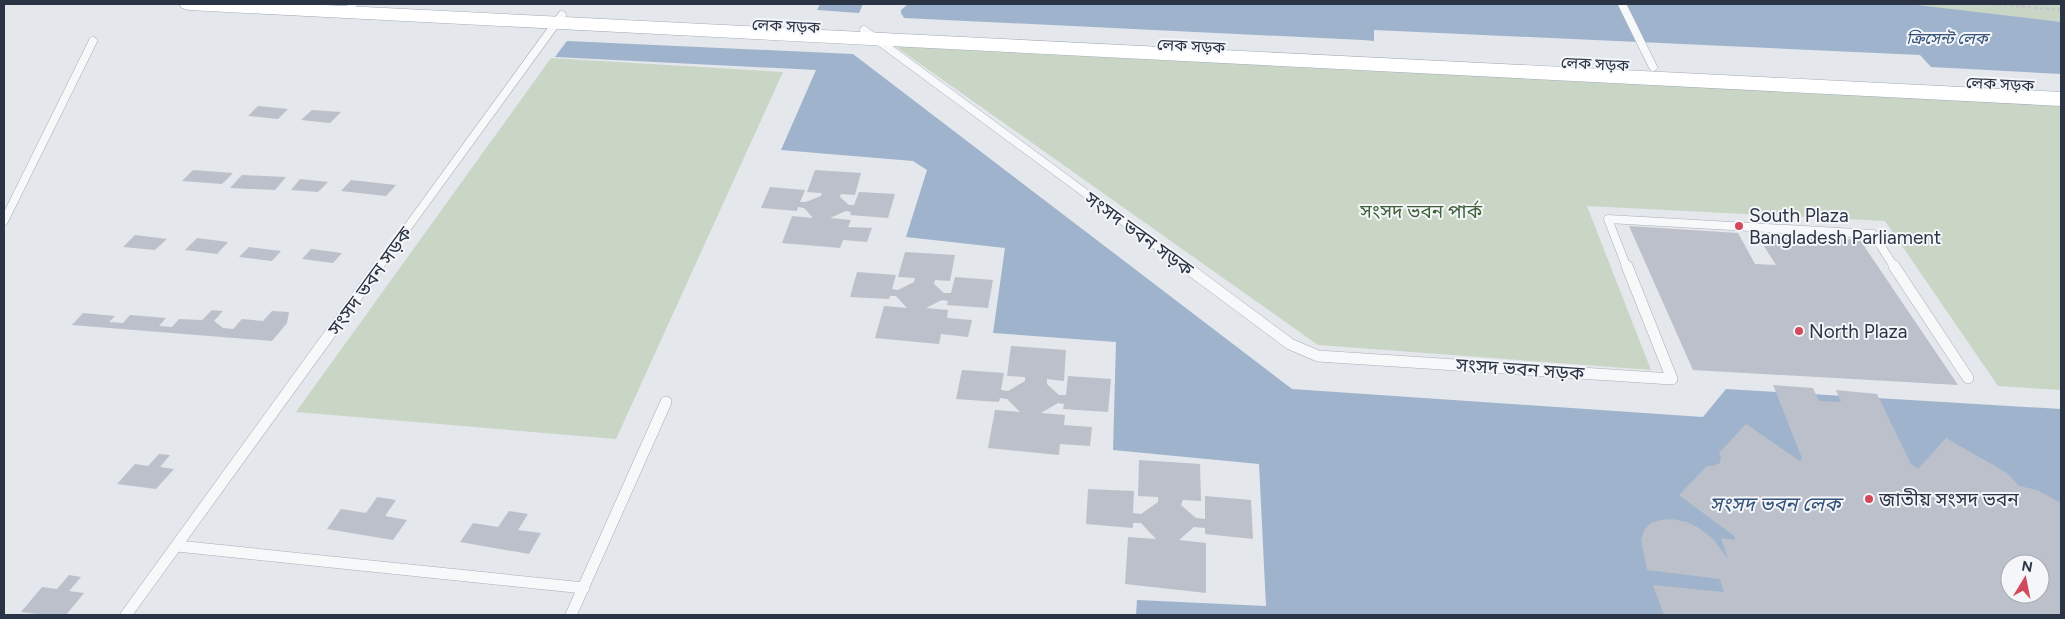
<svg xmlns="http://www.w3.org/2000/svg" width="2065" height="619" font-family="Figtree,'Noto Sans Bengali',sans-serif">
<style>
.green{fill:#c9d6c5}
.water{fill:#9fb4cc;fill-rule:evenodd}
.building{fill:#bbc0ca;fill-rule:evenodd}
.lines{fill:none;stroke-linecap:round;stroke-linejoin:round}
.lane-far1-casing{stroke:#a9aeb7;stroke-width:9}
.lane-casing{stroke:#a9aeb7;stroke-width:12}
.primary-casing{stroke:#a3abb8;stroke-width:1}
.path{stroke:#c2c5cb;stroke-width:2.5;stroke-dasharray:3 3;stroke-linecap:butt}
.lane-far1{stroke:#f7f8fa;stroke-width:8}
.lane{stroke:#f7f8fa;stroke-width:11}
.primary{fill:#fff;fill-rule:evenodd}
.poi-dot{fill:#d1495b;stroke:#f4f6f9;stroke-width:2}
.labels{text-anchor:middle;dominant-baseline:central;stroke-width:4;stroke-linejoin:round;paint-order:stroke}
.far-street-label{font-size:16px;fill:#2b3445;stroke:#f4f6f9}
.far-water-label{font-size:16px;font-style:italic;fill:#34527a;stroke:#f4f6f9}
.park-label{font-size:19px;fill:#3f6138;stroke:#f4f6f9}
.poi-label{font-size:19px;fill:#2b3445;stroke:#f4f6f9;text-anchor:start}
.street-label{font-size:19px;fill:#2b3445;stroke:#f4f6f9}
.water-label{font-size:20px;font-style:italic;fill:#34527a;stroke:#f4f6f9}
</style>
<rect width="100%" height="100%" fill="#e4e7ec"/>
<path class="green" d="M1907,4H2061V23Z
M892,44L2061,103V390L1998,386L1885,221L1587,206L1651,370L1318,345Z
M551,58L783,72L616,439L296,412Z"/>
<path class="water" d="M820,4H863L859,13L817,10Z
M922,4H1909L2061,22V74L1931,67L1920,55L1374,30V41L1363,40L904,18L901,13V10L907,5Z
M567,41L853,54L1292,389L1703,417L1726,389L2061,409V615H1136L1137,600L1266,606L1259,464L1113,450L1116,342L993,333L1005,248L906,237L927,170L913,161L781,150L816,70L555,57ZM2010,564H2040V594H2010Z"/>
<path class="building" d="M258,106L288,109L278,119L248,116Z
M312,110L341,112L330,123L301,120Z
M193,170L233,173L222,184L182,181Z
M815,170L861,173L855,195L841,194L840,197L849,205H854L859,192L895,194L888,218L850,215L851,212L846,211L830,218L851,220L848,227L872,228L867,242L843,240L840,248L782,243L792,216L813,218L804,208L798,207L797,211L761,208L770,187L805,190L800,202H806L821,196L822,193L807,192Z
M242,175L286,177L275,190L230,188Z
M300,179L328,182L318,192L291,190Z
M351,180L396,185L386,196L341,191Z
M1629,226L1738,233L1755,264L1776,265L1756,234L1860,240L1958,385L1693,370Z
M135,235L167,239L155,250L123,247Z
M197,238L228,242L217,254L185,250Z
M249,247L281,251L272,261L239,257Z
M311,249L342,253L333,263L302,259Z
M905,252L955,255L950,281L935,280L934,284L944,293H951L955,277L993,280L988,308L947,305L948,301L942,300L926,308L948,310L947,318L972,320L968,337L941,334L939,344L875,338L884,306L907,308L896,296H890L889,299L850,297L857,272L896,275L892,289L898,290L914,282L915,278L898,277Z
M212,310L223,311L214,321L223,328L233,329L242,319L263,321L272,311L289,312L287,323L272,341L72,325L83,313L115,316L109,322L123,323L130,315L166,318L159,326L172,327L179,319L202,320Z
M1011,346L1066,350L1064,381L1047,379V384L1059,395H1066L1068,376L1111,379L1108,412L1063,409L1064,404L1058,403L1041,413L1065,415L1064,425L1092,427L1090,446L1060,444L1059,455L988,448L995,410L1020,412L1007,399L1000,398L999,402L956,399L962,370L1004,373L1001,390L1008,391L1025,381V377L1007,376Z
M1773,385L1813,388L1819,401L1841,402L1836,390L1877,394L1911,464L1918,469L1946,438L2007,473L2019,486L2037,490L2061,503V615H1664L1653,585L1724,592L1720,579L1647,570L1641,540L1644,530L1651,523L1660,520L1672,519L1687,522L1699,528L1714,540L1728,559L1721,538L1735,540L1734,536L1679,495L1707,466H1713L1720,463L1721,457L1719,453L1746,424L1800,461L1802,458ZM2010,564H2040V594H2010Z
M159,454L170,455L160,467L174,469L156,489L117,484L135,464L148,466Z
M1139,460L1200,464L1201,501L1183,500L1181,505L1196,518L1205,519V496L1251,500L1253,539L1205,534V528L1194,527L1179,540L1206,543V593L1125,584L1128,537L1156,539L1141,523H1133V528L1086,524L1088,489L1134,491L1133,513L1141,514L1158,502V497L1138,496Z
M377,497L396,500L385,516L407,520L393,540L327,529L341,509L366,513Z
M509,511L528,514L518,530L541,533L529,554L460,542L473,523L498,527Z
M69,575L81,577L69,591L84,593L66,615H45L21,612L42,587L57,589Z"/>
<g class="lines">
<g class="lane-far1-casing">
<path id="lane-far1" d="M1622,4L1653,67
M351,5L353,4
M864,30L1187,268
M4,221L93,41
M378,268L562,15
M1627,268L1608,219L1873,234L1895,268"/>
</g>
<g class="lane-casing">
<path id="lane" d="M1185,266L1290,344L1318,356L1672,379L1627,266
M1894,266L1968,378
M177,546L584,588
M126,615L379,266
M571,615L666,402"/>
</g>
<g class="primary-casing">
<path id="primary" d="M179,4H304L2061,92V106L189,10L182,8Z"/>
</g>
<path class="path" d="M1992,4L2061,10"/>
<use href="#lane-far1" class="lane-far1"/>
<use href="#lane" class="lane"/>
<use href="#primary" class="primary"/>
</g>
<g class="poi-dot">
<circle cx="1739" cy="226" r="5"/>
<circle cx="1799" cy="331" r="5"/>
<circle cx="1869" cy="499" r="5"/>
</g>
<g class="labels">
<g class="far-street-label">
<text transform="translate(786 26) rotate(3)">লেক সড়ক</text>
<text transform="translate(1191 46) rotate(3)">লেক সড়ক</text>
<text transform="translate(1595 64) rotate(3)">লেক সড়ক</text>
<text transform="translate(2000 84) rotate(3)">লেক সড়ক</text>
</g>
<g class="far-water-label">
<text x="1947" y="38">ক্রিসেন্ট লেক</text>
</g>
<g class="park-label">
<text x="1421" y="211">সংসদ ভবন পার্ক</text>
</g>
<g class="poi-label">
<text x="1749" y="215">South Plaza<tspan x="1749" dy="22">Bangladesh Parliament</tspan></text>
<text x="1809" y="331">North Plaza</text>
<text x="1879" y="499">জাতীয় সংসদ ভবন</text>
</g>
<g class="street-label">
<text transform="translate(1139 234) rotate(36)">সংসদ ভবন সড়ক</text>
<text transform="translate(370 281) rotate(-54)">সংসদ ভবন সড়ক</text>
<text transform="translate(1520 369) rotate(4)">সংসদ ভবন সড়ক</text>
</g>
<g class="water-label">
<text x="1775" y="504">সংসদ ভবন লেক</text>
</g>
</g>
<rect width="2065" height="619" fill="none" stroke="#2b3445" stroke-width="10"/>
<g transform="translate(2025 579) rotate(10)"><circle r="24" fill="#f4f6f9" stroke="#a4a8b1"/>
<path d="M0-4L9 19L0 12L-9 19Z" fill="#d1495b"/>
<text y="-8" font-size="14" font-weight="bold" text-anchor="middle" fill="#2b3445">N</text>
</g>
</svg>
